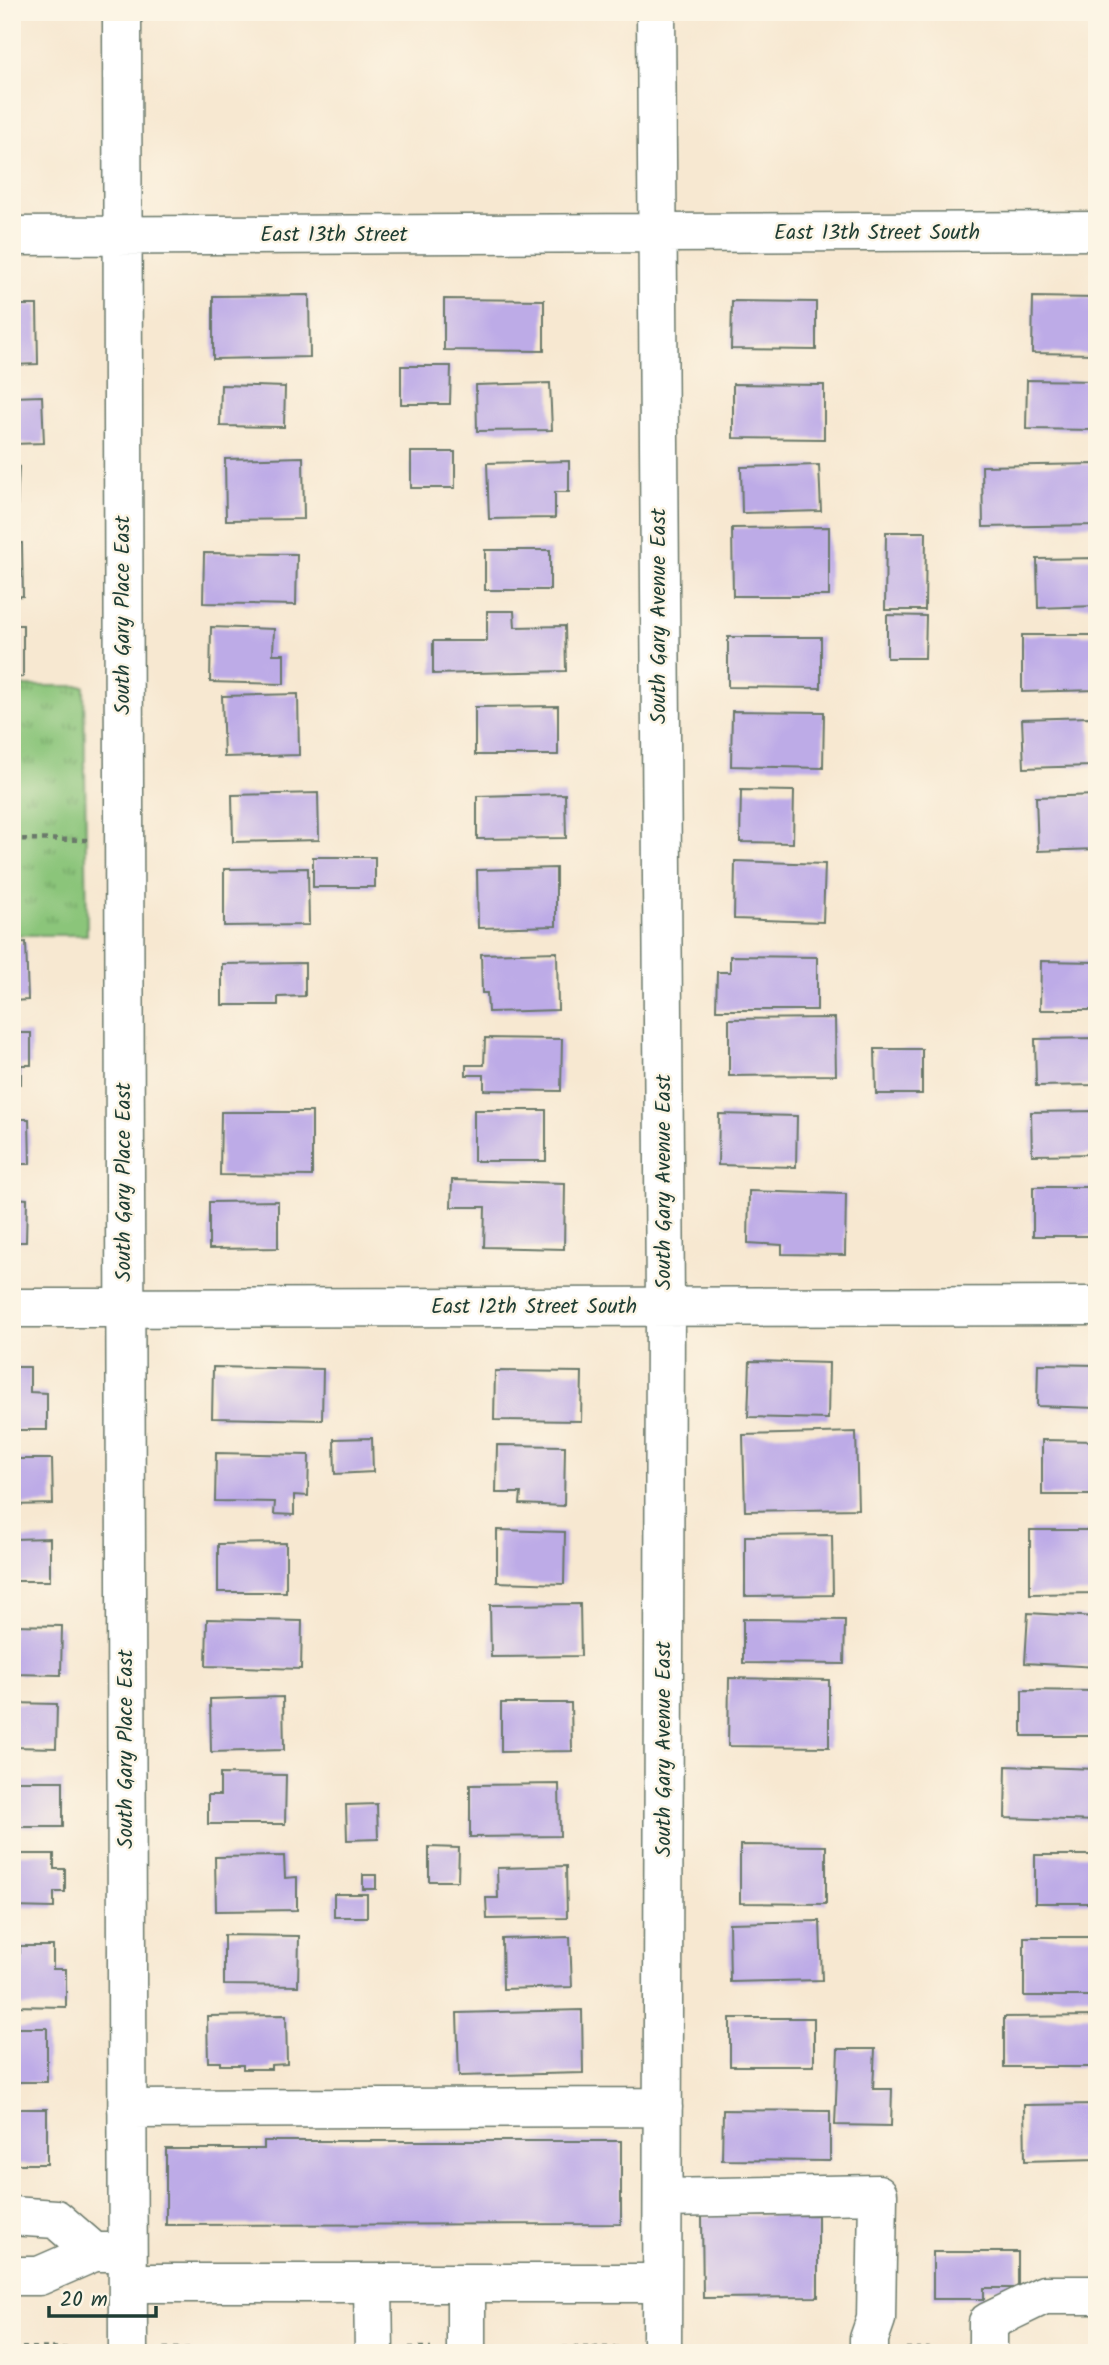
<svg xmlns="http://www.w3.org/2000/svg" width="1109" height="2365" font-family="Kalam,sans-serif">
<style>
.park{fill:url(#park-tufts);stroke:#558157;stroke-width:2}
.building{fill:#bdabe7}
.lines{fill:none;stroke-linecap:round;stroke-linejoin:round}
.minor-casing{stroke:#6b796b;stroke-width:41}
.path{stroke:#6b796b;stroke-width:4.5;stroke-dasharray:5 5;stroke-linecap:butt}
.minor{stroke:#fff;stroke-width:38}
.labels{text-anchor:middle;dominant-baseline:central;stroke-width:5;stroke-linejoin:round;paint-order:stroke}
.street-label{font-size:21px;fill:#1f3d34;stroke:#fcf5e5}
</style>
<defs>
<pattern id="park-tufts" width="24" height="20" patternUnits="userSpaceOnUse" patternTransform="scale(1.75)"><rect width="24" height="20" fill="#8bc57a"/><path d="M3 7l-1-3M5 7V3M7 7l1-3M15 17l-1-3M17 17v-4M19 17l1-3" fill="none" stroke="#71a165"/></pattern>
</defs>
<rect width="100%" height="100%" fill="#fcf5e5"/>
<filter id="ink" filterUnits="userSpaceOnUse"><feTurbulence type="fractalNoise" baseFrequency=".0143" numOctaves="2"/><feDisplacementMap in="SourceGraphic" scale="14" xChannelSelector="R" yChannelSelector="G"/><feConvolveMatrix kernelMatrix="1 2 1 2 8 2 1 2 1" color-interpolation-filters="sRGB"/></filter>
<filter id="wash" filterUnits="userSpaceOnUse"><feTurbulence type="fractalNoise" baseFrequency=".00686" numOctaves="4" result="noise"/><feDisplacementMap in="SourceGraphic" scale="28" xChannelSelector="R" yChannelSelector="G"/><feGaussianBlur stdDeviation="1.57" result="paint"/><feColorMatrix in="noise" values="0 0 0 0 0 0 0 0 0 0 0 0 0 0 0 0 0 1.4 0 .05"/><feComposite in="paint" operator="in"/></filter>
<g filter="url(#wash)">
<rect width="100%" height="100%" fill="#f7e8d1"/>
<path class="park" d="M12,686H84L87,935H12Z"/>
<g id="blocks">
<path class="building" d="M309,295L310,357L213,359V296Z
M1033,297L1097,298V354L1032,353Z
M444,299L544,300V351L444,350Z
M732,301L816,302V350L731,349Z
M12,305H37L38,364L12,365Z
M401,366H451L450,404H401Z
M1027,380L1097,381V430L1026,429Z
M550,383L552,430L477,431L476,385Z
M733,384L824,385V439L733,438Z
M221,385L285,387L284,427L220,426Z
M42,396L44,443L12,444V397Z
M411,452H455V488H411Z
M303,457L304,519L226,520L225,459Z
M569,461V492H555V518L489,519L487,463Z
M1097,464V525L983,527L982,466Z
M819,465L821,511L742,513L741,467Z
M12,466H19L17,509L12,510Z
M829,527V596H733L732,528Z
M886,532H926L925,610H885Z
M12,543H22L23,596L12,597Z
M485,550H550V590H485Z
M204,553L297,554L296,605L203,603Z
M1097,558V606L1038,608L1037,559Z
M487,611H514L515,627L565,626L566,671L433,674V641H487Z
M887,615L926,616L925,658H887Z
M12,625H23V677L12,678Z
M211,627L274,629L273,654H284V684L210,682Z
M1022,635H1097V690L1022,692Z
M728,637H821V688L728,687Z
M298,694L299,755L224,757L222,696Z
M558,706V755H475V707Z
M732,711L824,712L823,768L731,766Z
M1090,717L1092,766L1024,768L1022,719Z
M741,790L794,791L793,843L740,842Z
M318,793L319,840L233,842L232,795Z
M565,794L566,838L477,839V796Z
M1097,795V849L1038,851L1036,797Z
M313,857H375V887H313Z
M735,861L825,864L823,922L734,919Z
M308,868L309,925L224,926V869Z
M556,868V926L478,928L477,870Z
M26,942L28,1000L12,1001V943Z
M557,952L558,1010L488,1012L487,993H482L481,954Z
M730,956L817,957V1010H716L717,972H730Z
M1041,961L1097,962V1010H1040Z
M305,963V996L278,997V1005H222V964Z
M835,1018L836,1075L729,1076V1019Z
M12,1033H31V1065H21V1084H12Z
M485,1038L562,1039L561,1091L484,1090V1075H466V1065H484Z
M1097,1038V1085L1036,1086L1035,1039Z
M875,1049H922V1094H876Z
M474,1110H546V1161H474Z
M1097,1111V1154L1032,1155L1031,1112Z
M221,1112H312V1176L220,1175Z
M719,1114L797,1116L796,1167L718,1165Z
M12,1119H29L30,1164H12Z
M452,1180L565,1183L564,1249L484,1247L485,1207H451Z
M1033,1187H1097V1236H1033Z
M749,1191L846,1194L845,1255L782,1254V1245L748,1243Z
M12,1198L27,1199L26,1242H12Z
M278,1201V1248L209,1249V1202Z
M750,1361L829,1363L828,1419L748,1417Z
M1038,1364L1097,1365V1408L1037,1406Z
M12,1367H30V1392L47,1393V1430H12Z
M213,1367L323,1369L322,1420L212,1418Z
M495,1371L582,1372L581,1421L494,1420Z
M856,1432L858,1509L745,1511L743,1435Z
M372,1438L373,1472L335,1474L334,1439Z
M1042,1440L1097,1441V1495H1042Z
M497,1445L565,1446L564,1506L520,1504L521,1493H496Z
M216,1453L309,1455L308,1496L294,1495V1515L274,1514L275,1502L215,1501Z
M12,1459H52L53,1504L12,1505Z
M497,1530L565,1532L564,1584L497,1582Z
M1030,1530H1097V1593L1030,1594Z
M832,1535L833,1595L745,1596V1536Z
M50,1538V1581H12V1539Z
M286,1543V1592H218V1544Z
M580,1604L581,1656L491,1657L490,1605Z
M1028,1613L1097,1617V1667L1025,1663Z
M207,1619L302,1621L301,1669L206,1666Z
M743,1619L845,1620L844,1664L743,1663Z
M12,1625L62,1626L61,1675L12,1674Z
M729,1678L829,1680V1747L728,1746Z
M1022,1690L1097,1691V1736H1022Z
M283,1697L284,1750L211,1752L210,1699Z
M12,1703L57,1704L56,1748L12,1747Z
M501,1703H571L572,1751L501,1752Z
M1006,1766L1097,1769V1821L1005,1818Z
M220,1774L286,1775L285,1824H208V1795H220Z
M12,1781H63V1827H12Z
M559,1784L560,1836L470,1837V1785Z
M377,1804L378,1839L347,1840L346,1805Z
M740,1845L826,1846V1904L740,1903Z
M429,1847L459,1848L458,1881H429Z
M12,1854H54V1869H65V1892H54V1908L12,1907Z
M1035,1855H1097V1903H1035Z
M284,1856L285,1878L297,1877V1910L216,1911L215,1857Z
M566,1866L567,1918L487,1919L486,1898H498L497,1868Z
M363,1875H376V1889H363Z
M334,1894H367V1917H334Z
M820,1921L822,1980L730,1982L729,1923Z
M224,1935L299,1936L298,1986L224,1985Z
M570,1937L572,1987L503,1989L502,1939Z
M1024,1937H1097V1996H1024Z
M20,1946H53V1969H66V2007L12,2006V1953H20Z
M582,2010L583,2073L459,2076L457,2013Z
M286,2015L287,2064L271,2065V2069H243V2065H220V2062H208L207,2016Z
M1097,2016V2067H1004V2017Z
M730,2018H814V2066H730Z
M12,2028H47V2082H12Z
M838,2049H875L873,2089H892L891,2126L835,2125Z
M1097,2104V2159L1025,2161L1024,2105Z
M12,2109H47V2164H12Z
M723,2110L830,2111V2161L722,2160Z
M264,2141H621V2224L166,2225V2149H264Z
M818,2215V2297L703,2298L702,2216Z
M933,2252H1018V2288H984V2299H933Z"/>
</g>
</g>
<g filter="url(#ink)">
<use href="#blocks" fill-opacity="0" stroke="#6b796b" stroke-width="2"/>
<g class="lines">
<g class="minor-casing">
<path id="minor" d="M122,12L128,2353
M656,12L665,1307L662,2353
M12,236L1097,231
M12,1308L1097,1306
M127,2109L663,2107
M663,2198L878,2194L876,2319L869,2339V2353
M12,2216L56,2219L94,2252
M12,2276H39L94,2252H127
M128,2283H662
M373,2283L374,2353
M466,2283V2353
M988,2353V2322L1044,2295H1097"/>
</g>
<path class="path" d="M12,839L89,840
M12,2348L92,2349
M409,2348H431
M503,2348H627
M699,2348L834,2349
M164,2349L337,2348
M906,2349H953
M1025,2350H1097"/>
<use href="#minor" class="minor"/>
</g>
</g>
<g class="labels">
<g class="street-label">
<text x="877" y="233">East 13th Street South</text>
<text x="334" y="235">East 13th Street</text>
<text transform="translate(123 615) rotate(-90)">South Gary Place East</text>
<text transform="translate(659 616) rotate(-90)">South Gary Avenue East</text>
<text transform="translate(124 1182) rotate(-90)">South Gary Place East</text>
<text transform="translate(664 1182) rotate(-90)">South Gary Avenue East</text>
<text x="534" y="1307">East 12th Street South</text>
<text transform="translate(126 1749) rotate(-90)">South Gary Place East</text>
<text transform="translate(664 1749) rotate(-90)">South Gary Avenue East</text>
</g>
</g>
<rect width="1109" height="2365" fill="none" stroke="#fcf5e5" stroke-width="42"/>
<path d="M49 2306v10h107v-10" fill="none" stroke="#1f3d34" stroke-width="3.5"/>
<text x="60" y="2306" font-size="21" fill="#1f3d34" stroke="#fcf5e5" stroke-width="5" paint-order="stroke">20 m</text>
</svg>
